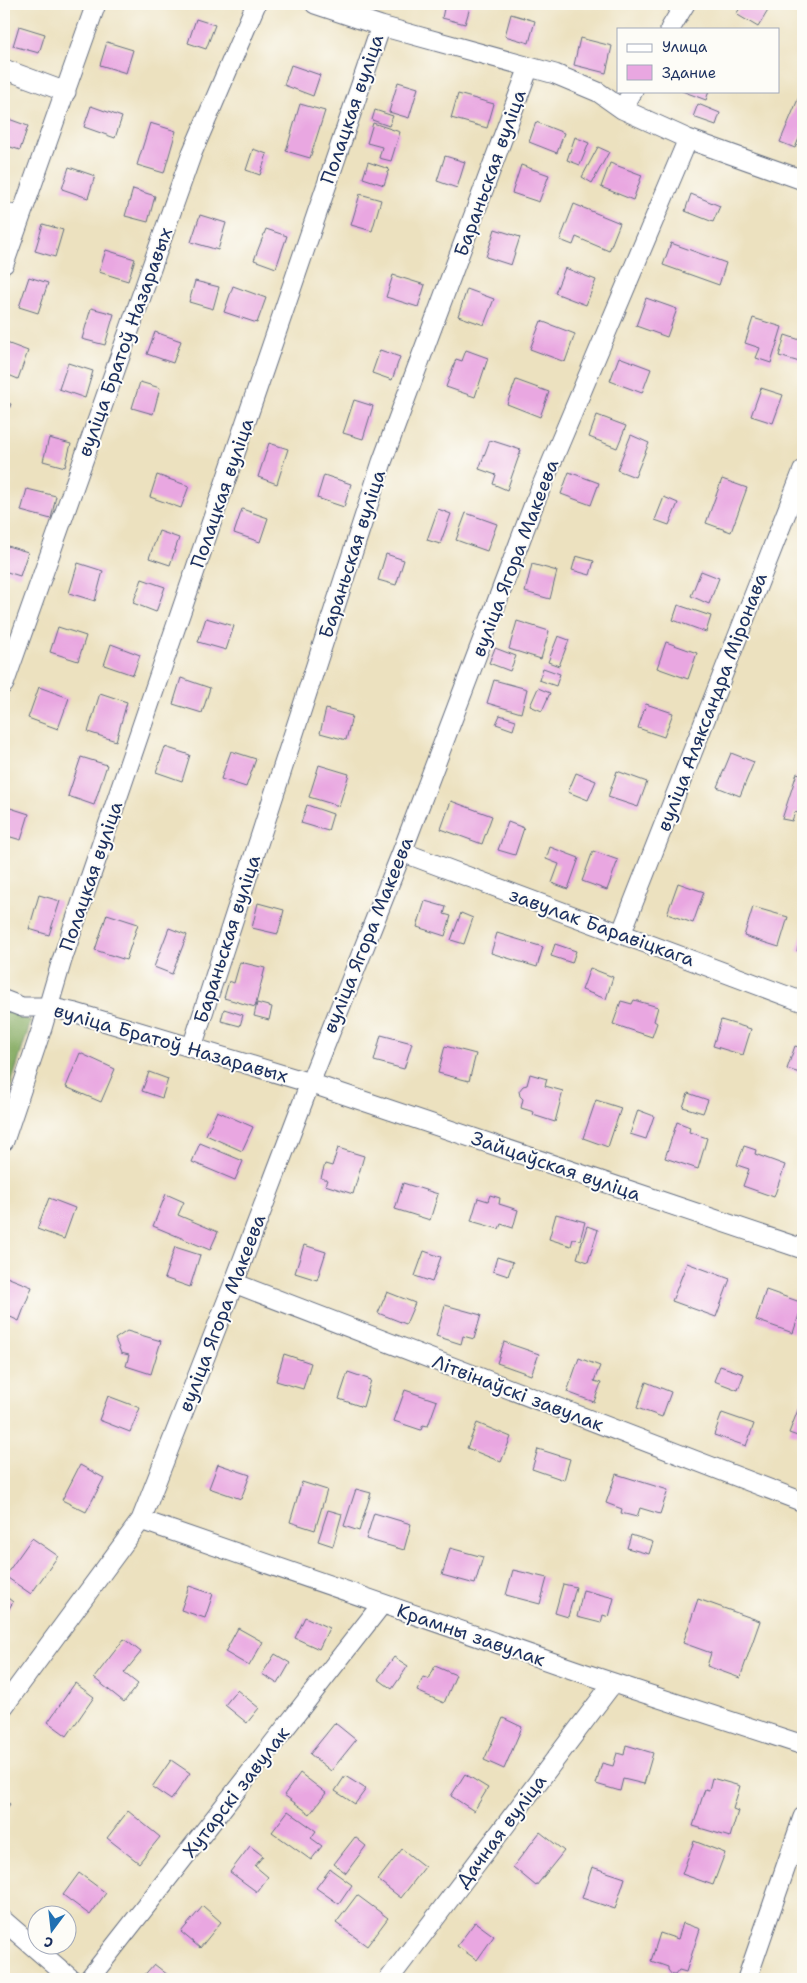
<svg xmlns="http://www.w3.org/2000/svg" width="807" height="1983" font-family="'Shantell Sans',sans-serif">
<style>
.forest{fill:#86ac63;stroke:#506e60}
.building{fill:#e9a7e1}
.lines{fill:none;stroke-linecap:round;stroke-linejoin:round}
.minor-casing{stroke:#646d80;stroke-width:21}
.minor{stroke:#fff;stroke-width:19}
.labels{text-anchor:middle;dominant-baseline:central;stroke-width:4;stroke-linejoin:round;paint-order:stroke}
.street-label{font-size:19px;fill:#1b2f5e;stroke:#fdfcf7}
</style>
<rect width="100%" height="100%" fill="#fdfcf7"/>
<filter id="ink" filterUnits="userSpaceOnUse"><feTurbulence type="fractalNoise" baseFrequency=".02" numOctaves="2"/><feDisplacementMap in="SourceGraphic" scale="10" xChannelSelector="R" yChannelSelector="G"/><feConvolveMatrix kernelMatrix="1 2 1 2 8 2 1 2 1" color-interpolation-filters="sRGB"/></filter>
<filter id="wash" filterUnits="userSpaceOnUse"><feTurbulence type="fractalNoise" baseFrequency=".0096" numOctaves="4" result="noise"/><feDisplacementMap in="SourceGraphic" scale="20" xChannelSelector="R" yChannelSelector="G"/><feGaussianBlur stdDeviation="1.12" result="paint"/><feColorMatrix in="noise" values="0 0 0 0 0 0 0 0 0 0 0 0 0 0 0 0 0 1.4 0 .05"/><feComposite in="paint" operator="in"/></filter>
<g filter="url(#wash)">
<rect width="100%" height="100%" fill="#ece1bf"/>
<path class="forest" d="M4,1009L31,1021L4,1107Z"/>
<g id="blocks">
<path class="building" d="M445,4H471L465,24L442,18Z
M743,4H772L758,27L736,14Z
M511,14L535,21L529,43L505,36Z
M196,19L215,25L206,49L188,43Z
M19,26L45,34L39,53L13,46Z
M580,38L612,46L606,73L574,65Z
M107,42L133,50L126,73L100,65Z
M291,65L320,75L313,96L284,85Z
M398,82L418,88L409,118L389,112Z
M682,91H709L706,100Z
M801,92L803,93V129L795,148L780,142Z
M458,94L494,104L487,128L451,118Z
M300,104L325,111L310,158L286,151Z
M698,104L720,113L716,125L693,117Z
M91,106L122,117L115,138L84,127Z
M375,110L393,116L389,126L372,120Z
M6,118L28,126L20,150L4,145V125Z
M536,122L564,133L557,153L529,142Z
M150,123L176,131L164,173L137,165Z
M373,123L400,132L391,161L379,158L382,147L367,143Z
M575,137L589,143L580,165L567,160Z
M598,147L609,152L592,183L582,177Z
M253,149L267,154L260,175L246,170Z
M445,156L465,162L457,188L437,181Z
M368,162L389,169L384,185L363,178Z
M610,163L642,175L633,200L601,187Z
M521,165L549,175L539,202L512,193Z
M69,167L95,176L88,198L62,189Z
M133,189L155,196L148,222L125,216Z
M360,194L381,200L372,231L351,225Z
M691,194L720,206L713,222L685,211Z
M574,204L620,223L609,251L576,237L573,245L560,240Z
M200,215L226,223L218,250L191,242Z
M43,224L63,230L55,257L35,251Z
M266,229L287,236L276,268L254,260Z
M495,229L520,237L511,265L486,257Z
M671,243L726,263L719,285L663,265Z
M106,250L135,259L128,281L99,272Z
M565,268L596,280L586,305L555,293Z
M393,275L425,285L418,307L386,297Z
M29,277L48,283L38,313L19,307Z
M195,281L219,287L213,309L189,302Z
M233,286L266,298L257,323L224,312Z
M467,289L494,299L484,325L458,316Z
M646,298L677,309L667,337L636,326Z
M91,308L114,314L105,345L82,339Z
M753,318L782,327L771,363L756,358L760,348L745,343Z
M541,321L575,334L565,362L530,349Z
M155,332L181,341L173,363L147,354Z
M785,335L803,341V363L779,356Z
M4,342L28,351L18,379L4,373Z
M380,350L400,357L392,380L372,373Z
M466,350L488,358L475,397L446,387L456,359L462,361Z
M619,357L651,369L642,393L610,381Z
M68,363L93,371L85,398L59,389Z
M516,380L549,392L540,417L507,404Z
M140,382L160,388L153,414L132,408Z
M761,388L783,395L773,423L751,416Z
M354,400L373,406L363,439L343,433Z
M4,402L11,404L4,424Z
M597,415L626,426L617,448L589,437Z
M631,435L649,443L635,477L617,470Z
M49,438L71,444L65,467L43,461Z
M490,440L521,450L507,490L493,484L496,475L479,469Z
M269,443L288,449L277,484L258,477Z
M569,472L599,483L591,505L561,494Z
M157,475L189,486L181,508L150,497Z
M324,475L351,484L344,507L317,498Z
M722,479L747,488L731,532L706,523Z
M27,489L56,496L51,519L21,511Z
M664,497L678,503L669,525L655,520Z
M242,509L268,518L260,542L234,533Z
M438,509L451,514L440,544L427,540Z
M466,513L497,524L487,551L456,540Z
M159,531L179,538L170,565L149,558Z
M4,545L28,552L20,576L4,571Z
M386,554L404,560L396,585L378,580Z
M576,556L594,561L590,575L572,570Z
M78,563L103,571L95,601L69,593Z
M532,564L557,571L550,599L525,592Z
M701,571L719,578L709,604L691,596Z
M142,579L165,587L156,612L133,603Z
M678,605L711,616L706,632L673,620Z
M206,618L234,626L226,650L198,642Z
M517,621L549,631L541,659L509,649Z
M58,627L86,636L78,661L50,652Z
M558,636L569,640L559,666L548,662Z
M666,642L697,653L688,679L657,668Z
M111,644L140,655L133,675L104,665Z
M495,648L516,656L510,671L489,663Z
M543,668L560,674L556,686L539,680Z
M181,678L210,688L202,713L173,704Z
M494,680L527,689L521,713L487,703Z
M39,687L69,698L58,729L28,718Z
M538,688L550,693L542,711L530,706Z
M100,693L127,702L116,741L88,732Z
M646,704L673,713L664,737L638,728Z
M326,709L352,716L346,740L320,733Z
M500,715L516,720L513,730L496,724Z
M165,747L190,755L182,781L156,772Z
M231,751L256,759L246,787L221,779Z
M731,753L754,762L740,796L717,787Z
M81,757L107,765L94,805L68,796Z
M319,765L349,774L339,806L309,797Z
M617,771L647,782L638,807L608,797Z
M576,773L596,781L588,800L568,792Z
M797,773L803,775V815L795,812L792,821L782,819Z
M451,801L492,816L482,844L441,829Z
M307,805L333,814L328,831L301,823Z
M4,806L29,814L21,840L4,835Z
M508,822L524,828L515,855L498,850Z
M550,847L579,858L568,889L552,883L559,864L546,859Z
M593,851L618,860L607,890L582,881Z
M678,883L704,892L693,923L667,914Z
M39,895L60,901L49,935L29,929Z
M425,901L446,907L444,914L451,916L445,936L417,927Z
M258,903L284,910L278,934L252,928Z
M753,907L788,917L779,947L744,936Z
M461,913L473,918L464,944L451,940Z
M107,914L138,924L126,960L95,950Z
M169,928L187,935L172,974L154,967Z
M803,931V953L797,951Z
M497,933L543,947L537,967L491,953Z
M555,944L576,951L572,963L551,956Z
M240,962L265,968L255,1007L224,998L229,981L234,983Z
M590,968L613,977L606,999L582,990Z
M634,1000L658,1007L654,1021L657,1023L652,1037L613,1024L621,1001L632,1004Z
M257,1003L272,1007L269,1020L254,1016Z
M224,1009L243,1015L240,1026L221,1021Z
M721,1020L751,1029L743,1055L713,1046Z
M381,1035L412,1043L404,1069L374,1061Z
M445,1046L476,1054L469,1081L438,1073Z
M795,1046L803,1048V1074L787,1069Z
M80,1053L115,1069L101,1102L66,1087Z
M149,1072L168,1079L162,1098L142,1091Z
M530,1074L547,1079L545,1086L563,1091L555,1122L533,1115L534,1112L521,1108L523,1099L520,1096L519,1091L523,1086L527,1085Z
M688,1093L708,1100L703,1113L683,1107Z
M596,1100L621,1108L608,1147L583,1138Z
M638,1110L654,1116L646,1139L630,1134Z
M217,1111L253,1127L242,1151L206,1135Z
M677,1122L690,1127L689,1132L707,1138L698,1169L665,1158Z
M200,1143L243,1161L235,1180L192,1162Z
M744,1146L756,1150L755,1154L785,1165L774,1197L743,1186L749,1169L737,1165Z
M338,1148L364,1156L353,1194L325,1185L327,1180L321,1178L325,1164L332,1166Z
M403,1183L438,1194L430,1220L395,1209Z
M166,1194L184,1202L178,1215L218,1232L210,1250L153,1226Z
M490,1195L500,1198L499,1204L518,1210L513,1228L501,1224L499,1229L471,1221L478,1198L488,1201Z
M49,1198L75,1208L64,1239L37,1229Z
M556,1214L585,1222L580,1240L573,1239L571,1246L549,1239Z
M587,1226L598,1230L588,1262L577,1258Z
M304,1245L326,1252L317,1280L295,1273Z
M175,1247L200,1255L190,1287L164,1278Z
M424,1251L441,1257L432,1282L415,1276Z
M497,1257L513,1262L508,1276L493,1271Z
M687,1263L730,1279L716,1317L672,1301Z
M4,1276L32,1287L19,1321L4,1314Z
M766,1290L803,1303L793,1333L756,1320Z
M387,1292L415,1303L406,1324L378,1313Z
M445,1305L481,1315L474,1339L463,1336L461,1344L436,1336Z
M127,1331L161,1341L151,1374L126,1366L129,1355L121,1353L115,1339Z
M504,1342L539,1354L531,1375L497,1363Z
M284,1354L311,1363L303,1389L276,1381Z
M579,1358L600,1366L594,1381L601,1383L594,1402L567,1392Z
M720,1366L744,1374L738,1390L714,1381Z
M348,1372L371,1380L363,1407L339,1399Z
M646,1382L671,1392L662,1417L637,1408Z
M405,1390L437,1401L428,1426L423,1425L421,1430L394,1421Z
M108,1396L140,1408L130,1432L99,1420Z
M803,1397V1438L789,1433Z
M722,1413L754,1424L746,1446L714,1435Z
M477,1423L511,1437L501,1462L467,1448Z
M538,1449L570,1459L564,1480L532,1469Z
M218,1464L250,1475L241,1499L209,1488Z
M80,1465L104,1478L86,1512L62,1500Z
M616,1474L668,1490L660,1514L640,1508L637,1517L621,1513L622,1509L606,1503Z
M302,1482L327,1490L315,1530L290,1522Z
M356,1489L371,1493L359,1531L344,1526Z
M328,1510L342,1514L333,1546L318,1541Z
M374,1513L411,1524L404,1550L366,1539Z
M631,1535L653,1542L649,1554L627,1548Z
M32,1538L58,1556L31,1594L5,1576Z
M450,1548L483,1557L475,1584L442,1575Z
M513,1570L547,1578L540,1604L506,1595Z
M563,1584L576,1587L568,1617L555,1613Z
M189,1586L213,1594L205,1618L181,1610Z
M583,1590L614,1598L609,1617L603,1615L601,1623L577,1617Z
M4,1595L13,1602L4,1617Z
M698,1599L760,1621L740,1678L707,1666L711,1653L683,1643Z
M305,1617L329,1628L319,1649L295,1638Z
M238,1628L263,1642L249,1666L225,1652Z
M124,1639L141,1652L124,1673L138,1684L124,1702L94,1678Z
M275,1654L290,1663L278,1684L262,1674Z
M394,1657L408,1666L392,1689L378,1679Z
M435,1666L456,1675L444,1703L417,1691L423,1677L429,1679Z
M75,1683L94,1697L67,1736L48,1722Z
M237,1690L259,1708L247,1723L225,1705Z
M503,1718L522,1727L504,1769L484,1760Z
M335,1723L356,1740L331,1771L310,1754Z
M626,1745L653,1753L644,1784L623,1779L620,1791L596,1784L602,1763L613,1766L617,1753L624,1755Z
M171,1760L190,1773L171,1800L152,1787Z
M300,1773L326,1793L310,1814L284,1795Z
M465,1774L488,1788L474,1811L451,1796Z
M345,1776L366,1789L355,1804L335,1791Z
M712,1778L740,1786L733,1809L738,1811L730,1837L693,1826L705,1789L709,1790Z
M4,1800L10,1804L4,1813Z
M128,1811L160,1837L139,1863L107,1838Z
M288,1811L316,1831L311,1838L322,1846L311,1860L272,1832Z
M540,1832L564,1851L536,1886L513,1867Z
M355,1837L366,1846L346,1873L334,1864Z
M694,1841L725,1853L713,1885L682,1874Z
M250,1846L263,1856L255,1866L268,1877L257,1892L230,1872Z
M402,1849L425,1867L401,1898L378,1880Z
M592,1867L625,1878L615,1909L582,1898Z
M330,1869L352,1885L339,1904L316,1888Z
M79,1873L106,1893L90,1915L63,1895Z
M357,1895L388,1918L367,1946L336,1923Z
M203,1906L221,1922L200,1948L181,1932Z
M475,1922L494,1936L477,1960L457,1946Z
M683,1923L700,1929L686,1972L679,1970L675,1975H672L668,1970V1967L651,1961L660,1933L678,1939Z
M154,1964L173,1979H141Z"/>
</g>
</g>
<g filter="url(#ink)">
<use href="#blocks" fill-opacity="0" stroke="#646d80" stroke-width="1"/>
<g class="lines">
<g class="minor-casing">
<path id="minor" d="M315,4L381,26L555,74L598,92L622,109L688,139L803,180
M670,29L685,4
M4,69L66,92
M622,109L633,91
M4,212L20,217
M4,264L96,4
M4,684L192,153L256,4
M402,852L803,1002
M621,934L803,470
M4,1000L22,1007H48L76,1013L310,1083L803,1249
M192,1047L382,462L529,67
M4,1141L42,1028L62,960L381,26
M234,1283L803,1502
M141,1520L583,1673L803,1745
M4,1706L141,1520L234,1283L310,1083L402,852L534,504L688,139
M4,1921L71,1979
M89,1979L382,1604
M389,1979L613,1683
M747,1979L803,1817"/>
</g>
<use href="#minor" class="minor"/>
</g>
</g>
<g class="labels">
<g class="street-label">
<text transform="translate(352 109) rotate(-71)">Полацкая вуліца</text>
<text transform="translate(490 173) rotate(-70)">Бараньская вуліца</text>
<text transform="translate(125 342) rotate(-70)">вуліца Братоў Назаравых</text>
<text transform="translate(222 493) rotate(-71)">Полацкая вуліца</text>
<text transform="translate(352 554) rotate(-72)">Бараньская вуліца</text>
<text transform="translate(515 558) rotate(-69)">вуліца Ягора Макеева</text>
<text transform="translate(712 702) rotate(-69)">вуліца Аляксандра Міронава</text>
<text transform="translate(91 876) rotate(-71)">Полацкая вуліца</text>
<text transform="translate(602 927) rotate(20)">завулак Баравіцкага</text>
<text transform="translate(368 935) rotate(-68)">вуліца Ягора Макеева</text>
<text transform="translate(227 939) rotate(-72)">Бараньская вуліца</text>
<text transform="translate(171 1043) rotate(16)">вуліца Братоў Назаравых</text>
<text transform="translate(556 1166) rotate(19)">Зайцаўская вуліца</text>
<text transform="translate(222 1313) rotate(-69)">вуліца Ягора Макеева</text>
<text transform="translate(518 1393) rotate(21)">Літвінаўскі завулак</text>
<text transform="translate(471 1635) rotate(19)">Крамны завулак</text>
<text transform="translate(236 1792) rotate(-52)">Хутарскі завулак</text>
<text transform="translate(501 1831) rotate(-53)">Дачная вуліца</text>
</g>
</g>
<rect width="807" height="1983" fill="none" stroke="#fdfcf7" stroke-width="20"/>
<rect x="617" y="28" width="162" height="65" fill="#fdfcf7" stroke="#a3aaba"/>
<rect x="627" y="44" width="25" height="8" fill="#ffffff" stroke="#a3aaba"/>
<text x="662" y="52" font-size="15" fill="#1b2f5e">Улица</text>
<rect x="627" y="65" width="25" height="15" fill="#e9a7e1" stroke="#a3aaba"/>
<text x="662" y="78" font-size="15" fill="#1b2f5e">Здание</text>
<g transform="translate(52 1930) rotate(195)"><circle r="24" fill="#fdfcf7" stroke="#a3aaba"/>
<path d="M0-4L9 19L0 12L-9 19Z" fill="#1f6fb2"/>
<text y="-8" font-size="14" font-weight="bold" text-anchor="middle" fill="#1b2f5e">С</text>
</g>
</svg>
